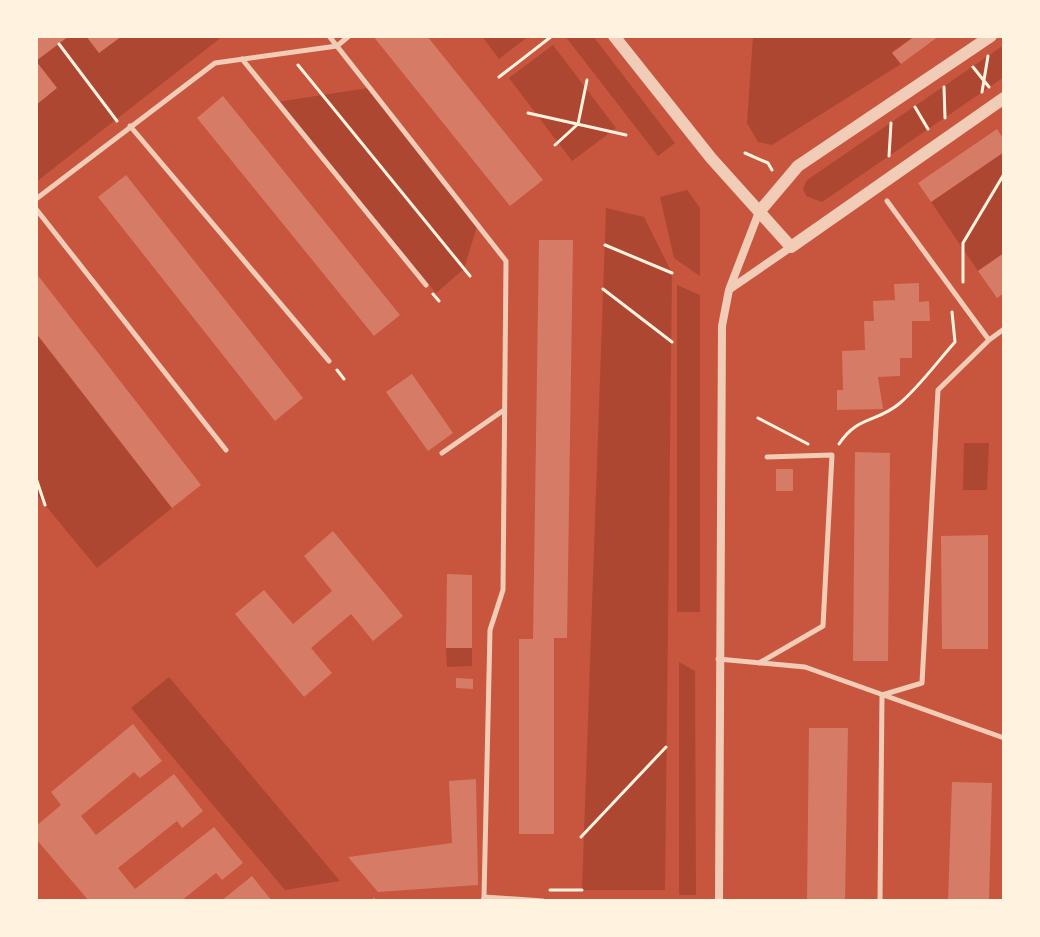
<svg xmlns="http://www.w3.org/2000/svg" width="1040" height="937" font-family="Mulish,sans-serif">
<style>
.green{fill:#ae4732}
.building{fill:#d67c66}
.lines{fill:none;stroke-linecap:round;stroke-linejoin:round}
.path{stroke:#fff3e0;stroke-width:3}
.service{stroke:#f1ccb7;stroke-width:5}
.minor{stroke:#f1ccb7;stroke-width:8}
.tertiary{stroke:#f1ccb7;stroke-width:12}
</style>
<rect width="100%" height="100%" fill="#c8553d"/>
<path class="green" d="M36,36H223L36,182Z
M482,36H529L499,59Z
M565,36H593L675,143L658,156Z
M753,36H915L892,52L901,64L772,145L758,142L747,123Z
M553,45L616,128L572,161L509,78Z
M1004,45V77L822,202L806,196L803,189L807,180Z
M368,88L477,226L464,269L436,293L277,102Z
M1004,152V253L978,271L931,202Z
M687,190L700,208V276L674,258L660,197Z
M606,208L644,217L672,273L665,890H582Z
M677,285L700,295V612H677Z
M36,333L172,508L97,568L36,494Z
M964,443H989L987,490H963Z
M446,648H472V666L447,667Z
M679,662L695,671L696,895H679Z
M169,677L340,881L285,890L131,708Z"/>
<path class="building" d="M36,36H69L36,61L57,88L36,105Z
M86,36H122L99,53Z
M373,36H427L543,180L510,206Z
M915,36H939L901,64L892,53Z
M223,96L400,315L374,336L197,118Z
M997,129L1004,140V152L931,202L918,183Z
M126,175L303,398L275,421L98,197Z
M539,240H573L567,638H554V834H519V639H533Z
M1004,253V293L997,298L978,271Z
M36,273L201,485L172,508L36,333Z
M919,283V302L929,301L930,321H912V358H900V376L878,377L883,409L837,410V390H843L842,351L865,350L864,321H874L873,301L895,300L894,284Z
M412,374L453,433L428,451L386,392Z
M855,452L890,453L888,661H853Z
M776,469H793V491H776Z
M333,531L403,616L373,641L351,614L311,648L332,673L304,697L235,614L264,590L293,624L332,591L304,556Z
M988,535V649H942L941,536Z
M447,574L472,575V648H446Z
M456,678L473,679V689L456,688Z
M133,724L162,761L140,778L134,772L81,816L96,835L174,774L203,811L182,828L177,821L118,868L135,889L214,827L243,863L222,880L216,873L181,901H89L36,839V826L61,805L51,792Z
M809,728H848L845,901H807Z
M476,779L478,885L378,892L348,857L452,843L449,781Z
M952,782L992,783L989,901H948Z
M252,876L272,901H221Z"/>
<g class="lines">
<path class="path" d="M59,44L117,121
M298,65L470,276
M973,67L989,87
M499,77L552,36
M944,87L945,118
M982,92L988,56
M915,107L928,129
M528,113L626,135
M555,145L578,124L587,80
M745,153L768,163L772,170
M889,156L891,123
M605,245L672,273
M963,282V243L1004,174
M603,289L672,342
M433,294L439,301
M337,370L344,379
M758,418L808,444
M839,444C858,415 877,423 900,403C920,386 937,362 955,342L952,312
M36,478L45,505
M581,837L666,747
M550,890H582
M374,900L375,901"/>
<path class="service" d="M329,36L506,261L503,590L490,630L484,897
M242,59L426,285
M130,126L329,361
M36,199L215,63L337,46L349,36
M887,201L989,340L1004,329
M36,209L226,450
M442,453L504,410
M718,659L805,667L1004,738
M759,663L823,626L832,455L767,457
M483,901L484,897L543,901
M880,901L882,695L922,683L938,390L989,340"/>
<path class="minor" d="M730,289L791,247
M719,901L722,326L729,290L759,212"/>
<path class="tertiary" d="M614,36L711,158L791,247L1004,98
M759,212L798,166L991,36"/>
</g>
<rect width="1040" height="937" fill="none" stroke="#fff3e0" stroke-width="76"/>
</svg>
